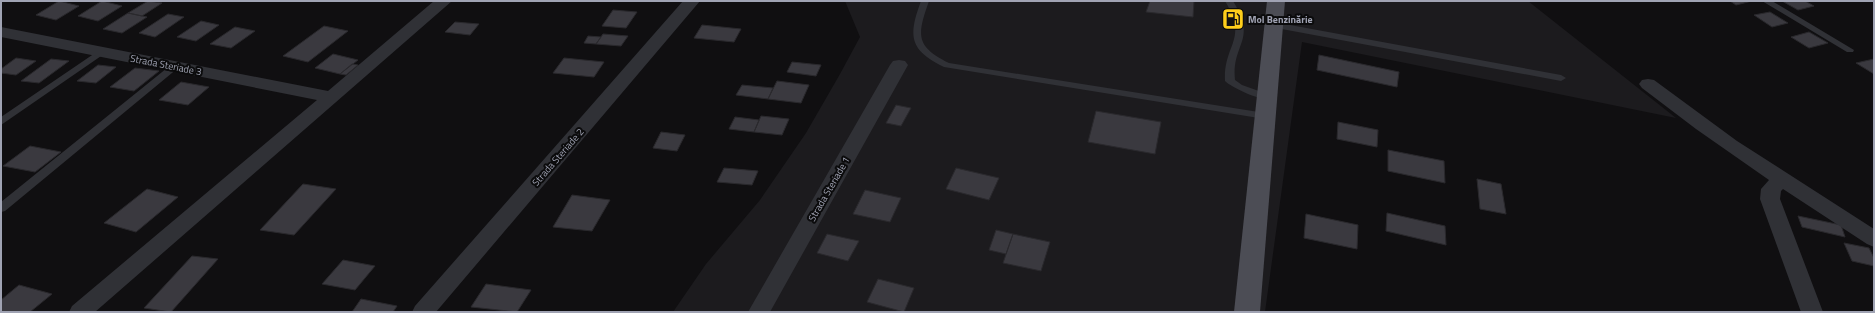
<svg xmlns="http://www.w3.org/2000/svg" width="1875" height="313" font-family="'Titillium Web',sans-serif">
<style>
.built{fill:#1c1b1e}
.building{fill:#3a393f;stroke:#2a292d}
.lines{fill:none;stroke-linecap:round;stroke-linejoin:round}
.service{fill:#303136;fill-rule:evenodd}
.minor{fill:#303136;fill-rule:evenodd}
.primary{fill:#4c4d55;fill-rule:evenodd}
.labels{text-anchor:middle;dominant-baseline:central;stroke-width:4;stroke-linejoin:round;paint-order:stroke}
.poi-label{font-size:10px;font-weight:bold;fill:#a0a3b3;stroke:#0b0b0c;text-anchor:start}
.street-label{font-size:10px;fill:#a0a3b3;stroke:#0b0b0c}
</style>
<rect width="100%" height="100%" fill="#100f11"/>
<path class="built" d="M845,1H1528L1676,118L1302,42L1265,312H673L706,264L760,200L806,133L840,74L860,37Z"/>
<path class="building" d="M59,1L79,6L56,20L36,15Z
M102,1L122,6L98,21L78,16Z
M148,1L162,3L142,16L128,13Z
M1150,1H1194L1193,17L1146,12Z
M1730,1H1752L1736,5Z
M1782,1H1805L1814,6L1798,10Z
M613,10L637,12L626,28L602,26Z
M1770,12L1788,23L1772,27L1754,15Z
M128,13L147,17L122,33L103,29Z
M168,14L184,17L155,37L139,33Z
M201,21L219,25L196,41L177,37Z
M455,22L479,24L470,35L445,32Z
M702,25L741,29L734,42L694,38Z
M324,26L348,31L308,62L283,56Z
M235,27L255,31L231,48L210,44Z
M1809,32L1828,43L1809,48L1791,37Z
M603,34L628,36L621,46L596,44Z
M588,36L601,37L596,44L584,43Z
M333,54L358,60L340,74L315,68Z
M1319,55L1399,72L1397,87L1317,70Z
M16,58L36,61L16,75L1,73V69Z
M564,58L604,62L594,77L553,73Z
M51,59L69,61L39,83L21,81Z
M1874,59V74L1856,63Z
M792,62L821,65L816,76L787,72Z
M352,64L358,65L346,75L340,74Z
M98,65L116,67L96,83L77,81Z
M135,68L159,71L134,91L110,87Z
M777,81L809,85L801,103L768,99Z
M181,82L209,87L188,105L159,100Z
M742,85L773,88L768,99L736,95Z
M896,105L911,108L901,126L886,123Z
M1096,111L1161,122L1155,154L1088,142Z
M761,116L789,119L782,135L754,132Z
M735,117L759,120L754,132L729,129Z
M1338,122L1378,130L1377,147L1337,139Z
M661,132L685,135L677,151L653,148Z
M30,146L61,152L35,172L3,166Z
M1388,150L1444,161L1445,183L1388,171Z
M724,168L758,171L752,185L717,182Z
M956,168L999,178L989,200L946,189Z
M1477,179L1501,184L1506,214L1480,209Z
M303,184L336,189L294,235L260,230Z
M147,189L178,197L136,232L104,223Z
M865,190L901,198L890,222L853,214Z
M572,195L610,200L592,231L553,227Z
M1387,213L1445,226L1446,245L1386,231Z
M1306,214L1358,225L1357,249L1304,238Z
M1798,216L1841,225L1845,237L1802,227Z
M996,230L1013,234L1006,254L989,250Z
M827,234L859,241L848,261L817,253Z
M1013,234L1050,242L1041,271L1003,263Z
M1844,243L1869,248L1874,258V266L1852,261Z
M192,256L218,259L171,312L144,308Z
M343,260L375,266L355,290L322,284Z
M878,279L914,288L904,312L867,302Z
M486,284L531,290L517,312L471,307Z
M19,285L52,294L30,312H1V300Z
M361,299L397,306L393,312H352Z"/>
<g class="lines">
<path class="service" d="M921,1H929C917,35 915,46 949,63L1265,113L1270,116L1265,119L944,67C909,50 908,36 921,1Z
M1225,1H1233C1258,41 1231,43 1235,80L1242,85L1270,95L1272,97L1270,99C1261,101 1232,88 1225,81C1223,44 1249,40 1225,1Z
M1762,1H1772L1854,50L1853,52H1847Z
M1274,22L1561,75L1566,78L1561,81L1271,27L1270,25Z
M101,49L104,50L105,52L104,54L1,125V117Z
M175,63L178,64L180,66L178,68L5,211L1,212V202L172,64Z"/>
<path class="minor" d="M434,1H452L95,312H69L72,306L317,100L1,37V27L328,91Z
M683,1H700L436,312H412L415,306Z
M899,60L905,61L908,65L770,312H748L890,65L893,61Z
M1648,79L1654,80L1737,141L1874,229V247L1867,244L1783,189L1781,191L1780,199L1823,312H1801L1760,199L1761,189L1769,180L1696,129L1642,88L1639,84L1642,80Z"/>
<path class="primary" d="M1267,1H1285L1260,312H1234Z"/>
</g>
<defs>
<g id="fuel-square" transform="scale(1.15)"><rect x="-9" y="-9" width="18" height="18" rx="4" fill="#fece1b" stroke="#0b0b0c"/><path d="M-5.5-6h7V0h2V4h1.3V-2.5L3-4.5l.8-.8L6-3V5H2.5V1h-1V6h-7ZM-4.2-4.7v3.2H.2V-4.7Z" fill="#111"/></g>
</defs>
<g fill-rule="evenodd">
<use href="#fuel-square" x="1233" y="19"/>
</g>
<g class="labels">
<g class="poi-label">
<text x="1248" y="19">Mol Benzinărie</text>
</g>
<g class="street-label">
<text transform="translate(166 65) rotate(11)">Strada Steriade 3</text>
<text transform="translate(558 157) rotate(-49)">Strada Steriade 2</text>
<text transform="translate(829 189) rotate(-60)">Strada Steriade 1</text>
</g>
</g>
<rect width="1875" height="313" fill="none" stroke="#a0a3b3" stroke-width="4"/>
</svg>
